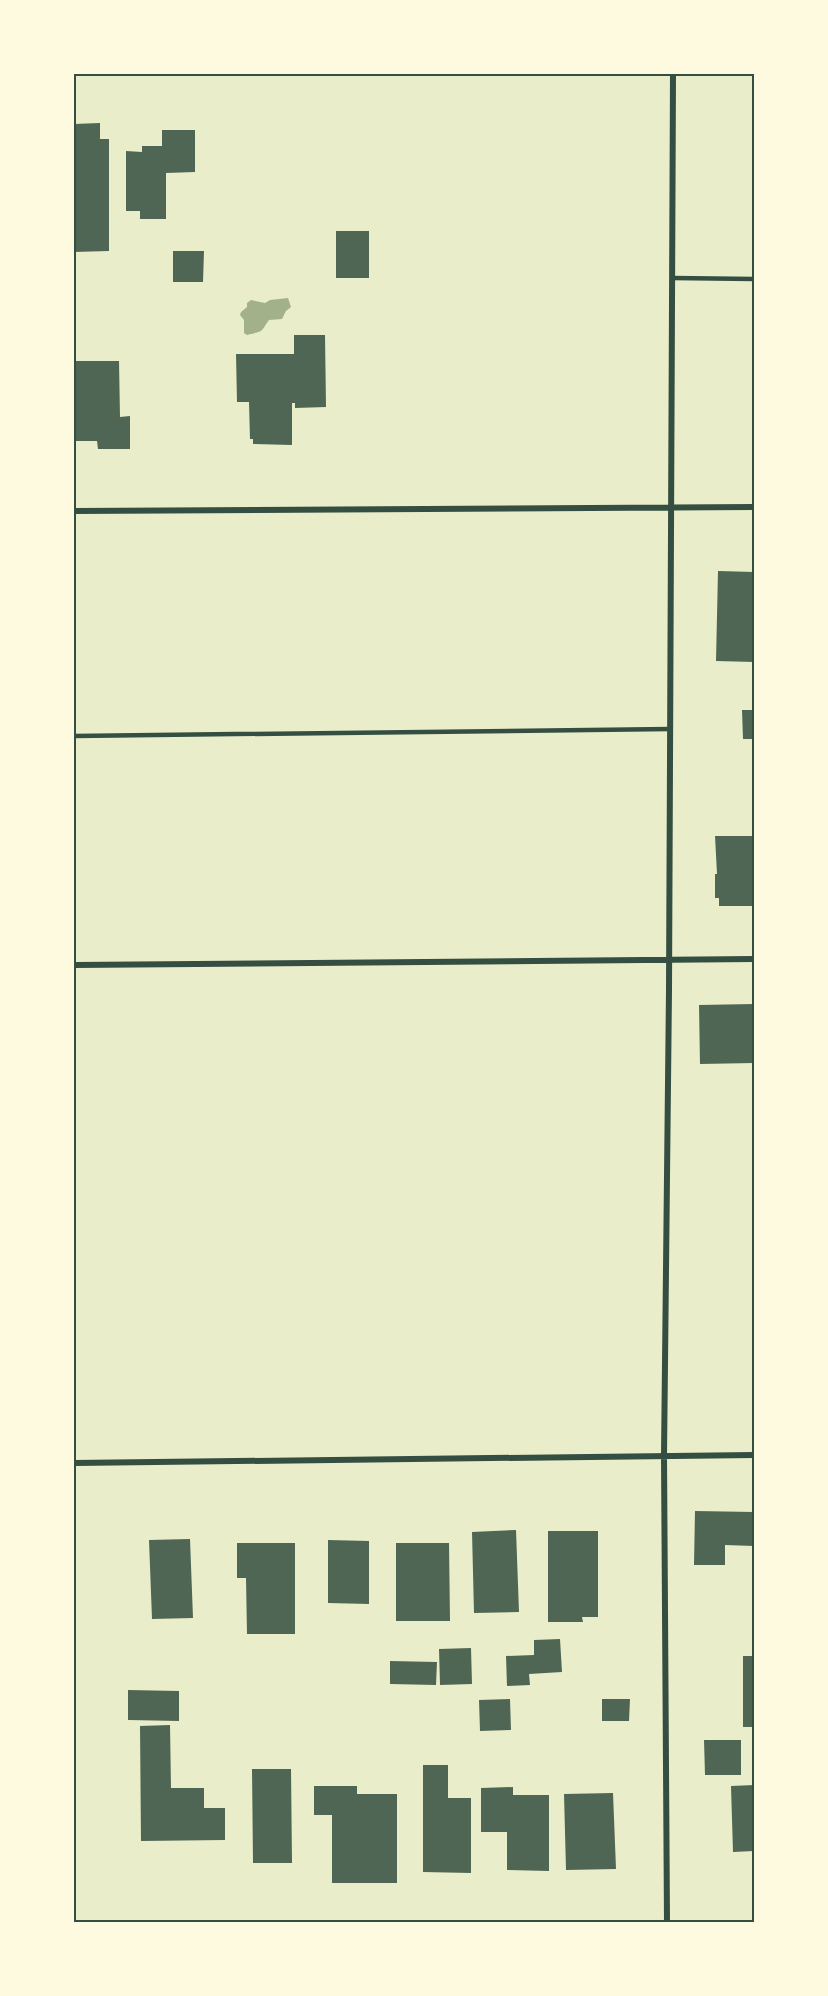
<svg xmlns="http://www.w3.org/2000/svg" width="828" height="1996" font-family="Jost,sans-serif">
<style>
.water{fill:#a3b18a}
.building{fill:#4f6655}
.lines{fill:none;stroke-linecap:round;stroke-linejoin:round}
.service{stroke:#344e41;stroke-width:4.5}
.minor{stroke:#344e41;stroke-width:6}
.neatline{fill:none;stroke:#344e41;stroke-width:2}
</style>
<rect width="100%" height="100%" fill="#e9edc9"/>
<path class="water" d="M288,298L291,307L286,311L282,319L269,320C259,334 265,330 247,335L244,333V320L240,315L241,312L247,307V303L251,300L265,303L270,300Z"/>
<path class="building" d="M100,123V139H109V251L74,252V124Z
M162,130H195V172L166,173V219H140V211H126V151L142,152V146H162Z
M336,231H369V278H336Z
M173,251H204L203,282H173Z
M294,335H325L326,407L295,408V403H292V445L253,444V439H250L249,402H237L236,354H294Z
M74,361H119L120,417L130,416V449H98L97,441H74Z
M718,571L754,572V662L716,661Z
M742,710H754V739H743Z
M715,836H754V906H719V898H715V874H717Z
M754,1004V1063L700,1064L699,1005Z
M695,1511L754,1512V1546L725,1545V1565H694Z
M516,1530L519,1612L474,1613L472,1532Z
M548,1531H598V1617H582L583,1622H548Z
M190,1539L193,1618L152,1619L149,1540Z
M328,1540L369,1541V1604L328,1603Z
M237,1543H295V1634H247L246,1578H237Z
M396,1543H449L450,1621H396Z
M560,1639L562,1672L529,1674L530,1685L507,1686L506,1656L534,1655V1640Z
M471,1648L472,1684L440,1685L439,1649Z
M743,1656H754V1727H743Z
M390,1661L437,1662L436,1685L390,1684Z
M128,1690L179,1691V1721L128,1720Z
M510,1699L511,1730L480,1731L479,1700Z
M602,1699H630L629,1721H602Z
M170,1725L171,1788H204V1808H225V1840L141,1841L140,1726Z
M704,1740H741V1775H705Z
M423,1765H448V1798H471V1873L423,1872Z
M252,1769H291L292,1863H253Z
M754,1785V1851L733,1852L731,1786Z
M314,1786H357V1794H397V1883H332V1815H314Z
M513,1787V1795H549V1871L507,1870V1832H481V1788Z
M613,1793L616,1869L566,1870L564,1794Z"/>
<g class="lines">
<path class="service" d="M673,278L754,279
M74,736L670,729"/>
<path class="minor" d="M74,511L754,507
M74,965L754,959
M74,1463L754,1455
M667,1922L664,1456L669,990L673,74"/>
</g>
<rect width="828" height="1996" fill="none" stroke="#fefae0" stroke-width="150"/>
<rect x="75" y="75" width="678" height="1846" class="neatline"/>
</svg>
